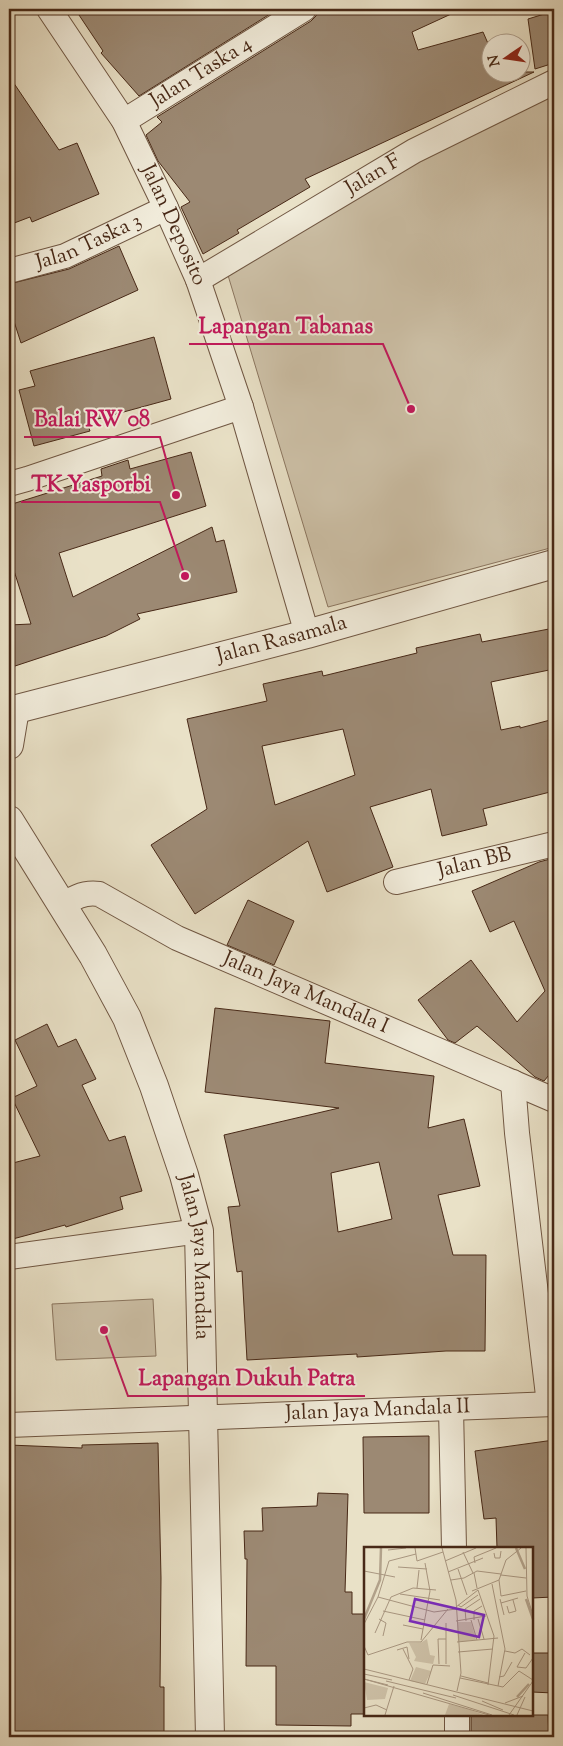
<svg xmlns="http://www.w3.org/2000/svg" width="563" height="1746" font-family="'Sorts Mill Goudy',serif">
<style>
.pitch{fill:#cec2a9;stroke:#8b7660}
.building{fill:#9c8973;stroke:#482917;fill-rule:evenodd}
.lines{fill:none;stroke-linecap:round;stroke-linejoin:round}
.minor-casing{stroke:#705743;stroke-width:26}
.tertiary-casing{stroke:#705743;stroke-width:30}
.minor{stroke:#f1ecdb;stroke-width:24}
.tertiary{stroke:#f1ecdb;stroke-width:28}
.labels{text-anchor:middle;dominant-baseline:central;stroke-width:4;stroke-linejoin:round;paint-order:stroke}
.street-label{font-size:21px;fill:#482917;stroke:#f1ecdb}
.inset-river{fill:none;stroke:#b2a28b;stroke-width:2.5}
.inset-road{fill:none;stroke:#a99781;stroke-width:1}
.view{fill:#7b2cbf;fill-opacity:0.15;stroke:#7b2cbf;stroke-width:2.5}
.inset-edge{fill:none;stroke:#482917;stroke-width:2.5}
.leader{fill:none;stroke:#c2185b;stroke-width:2}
.callout-dot{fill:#c2185b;stroke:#f1ecdb;stroke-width:2}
.callout-label{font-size:22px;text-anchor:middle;font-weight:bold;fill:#c2185b;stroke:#f1ecdb;stroke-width:4;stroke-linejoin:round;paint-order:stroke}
</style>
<rect width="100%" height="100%" fill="#e9e1c7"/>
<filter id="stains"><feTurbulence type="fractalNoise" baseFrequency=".004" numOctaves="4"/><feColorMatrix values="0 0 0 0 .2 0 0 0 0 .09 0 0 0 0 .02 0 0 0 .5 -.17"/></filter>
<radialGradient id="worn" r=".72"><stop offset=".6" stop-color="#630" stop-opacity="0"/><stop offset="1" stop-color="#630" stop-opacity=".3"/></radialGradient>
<path class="pitch" d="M554,95V547L328,607L227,272L408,163Z
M153,1299L156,1356L56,1360L52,1304Z"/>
<path class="building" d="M75,9H278L139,96L101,53L103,51Z
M318,9H462L412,32L418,50L483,32L490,48V72H534L305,179L310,187L237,230L239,233L203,254L181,207L190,202L158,161L146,135L162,122L157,117L311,21L316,16Z
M554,11V63L535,69L528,19Z
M9,76L59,150L77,143L99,194L32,222L30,217L9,225Z
M119,246L138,290L21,343L9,306V284L69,269Z
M154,337L171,399L87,422L90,431L34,446L19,390L35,386L30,371Z
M191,452L206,506L59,553L73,597L212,527L216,542L224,540L237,592L137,614L140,619L106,636L9,668V625L31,624L9,555V505L102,476L101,469L128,460L130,469Z
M554,628V669L491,682L501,730L520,726V728L554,719V791L483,809L487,825L442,836L431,789L370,807L393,867L327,892L308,841L195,914L151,845L207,809L187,719L267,701L263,684L322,671L323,676L417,653L416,648L480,634L482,642ZM343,729L355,775L275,805L262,746Z
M554,858V1069L544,1081L535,1077L477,1026L455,1043L448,1040L418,1000L471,960L517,1022L545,991L514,921L490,932L472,891L539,862Z
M248,900L294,921L274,965L227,945Z
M215,1008L330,1021L325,1063L434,1076L428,1128L464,1119L480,1186L438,1195L453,1255H486L485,1351H446L357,1357V1354L247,1360L242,1271L237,1272L228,1207L240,1206L224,1135L339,1108L205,1092ZM379,1162L392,1219L338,1232L331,1173Z
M47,1024L58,1047L76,1039L96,1079L82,1085L109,1141L125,1136L142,1191L120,1197L123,1209L66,1227L65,1225L9,1240V1164L40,1156L12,1098L37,1086L15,1040Z
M429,1436V1513H364L363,1437Z
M554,1440L553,1597L532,1598V1548H497L496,1518L484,1519L475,1451Z
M158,1443L161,1578L160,1687H164V1737H9L10,1525H9V1445L82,1448V1445Z
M318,1493L348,1494L345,1592H352V1614H366V1714H351V1726L276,1725V1666H246L247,1559H245L244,1531H263L262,1508L317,1506Z
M532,1653H554L553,1693L532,1692Z
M471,1715H548L549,1737H471Z"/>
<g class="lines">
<g class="minor-casing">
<g id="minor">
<path id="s1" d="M49,9L124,121L166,208L198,280L241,407L307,634"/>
<path id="s2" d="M124,121L304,9"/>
<path id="s3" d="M9,271L65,256L166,208"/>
<path id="s4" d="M198,280L414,151L554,82"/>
<path d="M9,484L27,479L241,407"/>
<path id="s5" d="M396,882L554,844"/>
<path id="s6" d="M62,907C73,897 84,892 99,894L177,938L554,1100"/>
<path d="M513,1082L517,1133L549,1404"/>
<path d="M9,1257L199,1231"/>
<path d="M451,1408L454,1548"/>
<path id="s7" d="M9,1425L554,1404"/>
<path d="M457,1715V1737"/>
</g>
</g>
<g class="tertiary-casing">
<g id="tertiary">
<path id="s8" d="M9,711L307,634L554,564"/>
<path d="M9,745L15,709"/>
<path id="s9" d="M9,820L93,955L127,1018L154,1086L184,1175L199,1231L210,1737"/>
</g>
</g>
<use href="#minor" class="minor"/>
<use href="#tertiary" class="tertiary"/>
</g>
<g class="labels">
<g class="street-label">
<text stroke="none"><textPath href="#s2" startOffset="91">Jalan Taska 4</textPath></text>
<text stroke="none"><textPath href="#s4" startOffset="204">Jalan F</textPath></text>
<text stroke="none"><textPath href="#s1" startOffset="250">Jalan Deposito</textPath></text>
<text stroke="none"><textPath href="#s3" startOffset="85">Jalan Taska 3</textPath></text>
<text stroke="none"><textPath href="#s8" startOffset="282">Jalan Rasamala</textPath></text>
<text stroke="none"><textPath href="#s5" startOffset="81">Jalan BB</textPath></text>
<text stroke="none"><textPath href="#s6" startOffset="270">Jalan Jaya Mandala I</textPath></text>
<text stroke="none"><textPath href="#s9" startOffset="481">Jalan Jaya Mandala</textPath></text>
<text stroke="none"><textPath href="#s7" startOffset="369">Jalan Jaya Mandala II</textPath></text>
</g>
</g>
<g transform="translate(364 1547)">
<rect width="169" height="169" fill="#e9e1c7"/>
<path d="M52,120L67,124L61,137L46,134ZM85,157L107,163L120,168H81Z" fill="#cec2a9"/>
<path d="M0,135L24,141L21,152L3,153Z" fill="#cec2a9"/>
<path d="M63,92L66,108L71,109L69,117L50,114L52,110L45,96H56Z" fill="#cec2a9"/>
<path d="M93,75H107L112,93L94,95Z" fill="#cec2a9"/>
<path class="inset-river" d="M152,1L161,22M162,52L169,72M0,72L16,33L17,1M153,150L165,137"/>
<path class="inset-road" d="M51,1L53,14L79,5M78,1L92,53L97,126L93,144M162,1L163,49L169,68M24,3L42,1M99,5L109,26M130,6L131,11H136L137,4M81,14L112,1M111,16L110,10L132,1M34,20L63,22M94,22L103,48M0,24L31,30M84,25L119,11M110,26L113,41M137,28L162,31M87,33L100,31L113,24L137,27M135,33L137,49L162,44M128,37L141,102L134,139M49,41L72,43M53,41L55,23M108,44L135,33L142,13L157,1M36,47L76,53M14,50L70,65L92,62M136,52L140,68M137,56L154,51M94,58L97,60L114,48M143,59L145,66L152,64L149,53M92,60L114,43L130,89L124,138M19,64L61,73M15,72L22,76L19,89M114,72L120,92M107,73L113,93M110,73V64L118,59M92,74L122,69M102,74L101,62L116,52M82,76V117M0,77L14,50L25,14L52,7M39,78L59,82M11,86L27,50L49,41M57,93L66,44L61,16M93,95L134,91M0,99L4,108L43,95H57L84,62M39,102L49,122L45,133M33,103L43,100L45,112M141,104L151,106L158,102L166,108M94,105L129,102M161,106L153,120L162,121L169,111M75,117L74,92H82M0,122L169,164M0,127L28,133M97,129L124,136M135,130L140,129L148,115M96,131L139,140L155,124L169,133M0,132L24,138M0,132L125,168M22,134L92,151M63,137L69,118L86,119M59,146L128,168M89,148L150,168M118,154L139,163M141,156L159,149M0,161L12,158L23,163M21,168L30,139M145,168L169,134M153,168L161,150"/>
<path class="view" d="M51,52L120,68L115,90L46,74Z"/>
<rect width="169" height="169" class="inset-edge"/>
</g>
<path class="leader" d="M411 409L383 344H189M176 495L160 437H24M185 576L160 502H21M104 1330L128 1396H365"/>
<g class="callout-dot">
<circle cx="411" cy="409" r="5"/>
<circle cx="176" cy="495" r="5"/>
<circle cx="185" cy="576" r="5"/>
<circle cx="104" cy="1330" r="5"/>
</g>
<g class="callout-label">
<text x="286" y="333">Lapangan Tabanas</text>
<text x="92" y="426">Balai RW 08</text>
<text x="91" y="491">TK Yasporbi</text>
<text x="247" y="1385">Lapangan Dukuh Patra</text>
</g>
<rect width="563" height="1746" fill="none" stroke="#e9e1c7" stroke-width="30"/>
<rect x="10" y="10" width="543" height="1726" fill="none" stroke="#482917" stroke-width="2.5"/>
<rect x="15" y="15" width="533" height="1716" fill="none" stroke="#482917"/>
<g transform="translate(506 58) rotate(257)"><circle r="24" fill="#f1ecdb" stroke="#ad9e8d"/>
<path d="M0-4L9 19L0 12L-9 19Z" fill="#8f2418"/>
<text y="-8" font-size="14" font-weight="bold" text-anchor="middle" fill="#482917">N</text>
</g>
<rect width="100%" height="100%" filter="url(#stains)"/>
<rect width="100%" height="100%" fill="url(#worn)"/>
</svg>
